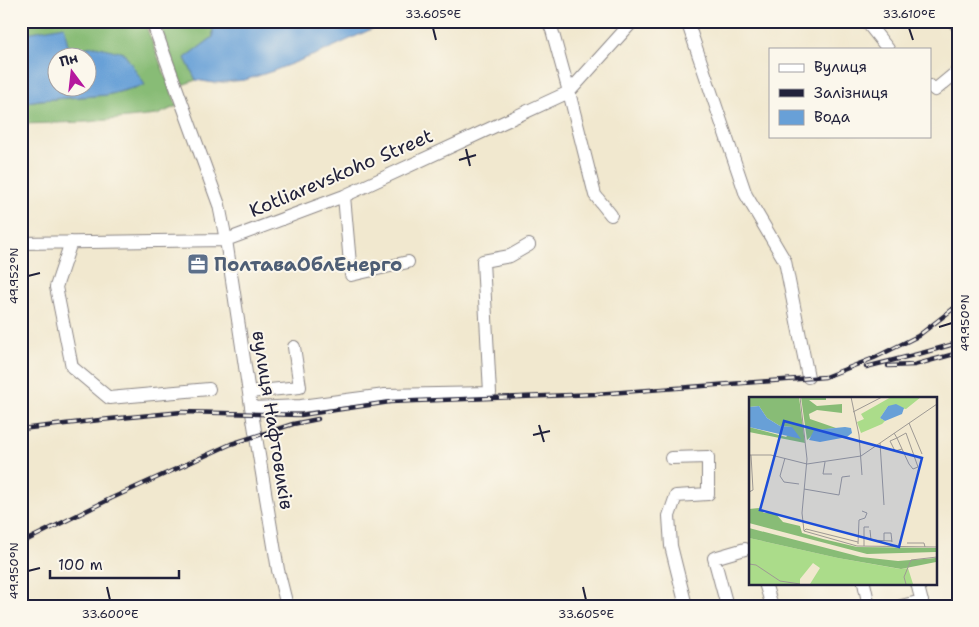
<svg xmlns="http://www.w3.org/2000/svg" width="979" height="627" font-family="'Shantell Sans',sans-serif">
<style>
.forest{fill:#88bc76;stroke:#556f58}
.water{fill:#68a0d7;stroke:#456189;fill-rule:evenodd}
.lines{fill:none;stroke-linecap:round;stroke-linejoin:round}
.minor-casing{stroke:#8a8585;stroke-width:14}
.minor{stroke:#fff;stroke-width:12}
.rail-casing{stroke:#22223b;stroke-width:4.5}
.rail{stroke:#fbf7ec;stroke-width:2.5;stroke-dasharray:8;stroke-linecap:butt}
.ticks{fill:none;stroke:#22223b;stroke-width:2}
.labels{text-anchor:middle;dominant-baseline:central;stroke-width:4;stroke-linejoin:round;paint-order:stroke}
.street-label{font-size:19px;fill:#22223b;stroke:#fbf7ec}
.service-label{font-size:19px;font-weight:bold;fill:#4e5e75;stroke:#fbf7ec;text-anchor:start}
.inset-road{fill:none;stroke:#9e9994;stroke-width:1}
.view{fill:#1d4ed8;fill-opacity:0.15;stroke:#1d4ed8;stroke-width:2.5}
.inset-edge{fill:none;stroke:#22223b;stroke-width:2.5}
.neatline{fill:none;stroke:#22223b;stroke-width:2}
.ticks-label{font-size:12px;text-anchor:middle;fill:#22223b}
</style>
<rect width="100%" height="100%" fill="#fbf7ec"/>
<filter id="ink" filterUnits="userSpaceOnUse"><feTurbulence type="fractalNoise" baseFrequency=".02" numOctaves="2"/><feDisplacementMap in="SourceGraphic" scale="10" xChannelSelector="R" yChannelSelector="G"/><feConvolveMatrix kernelMatrix="1 2 1 2 8 2 1 2 1" color-interpolation-filters="sRGB"/></filter>
<filter id="wash" filterUnits="userSpaceOnUse"><feTurbulence type="fractalNoise" baseFrequency=".0096" numOctaves="4" result="noise"/><feDisplacementMap in="SourceGraphic" scale="20" xChannelSelector="R" yChannelSelector="G"/><feGaussianBlur stdDeviation="1.12" result="paint"/><feColorMatrix in="noise" values="0 0 0 0 0 0 0 0 0 0 0 0 0 0 0 0 0 1.4 0 .05"/><feComposite in="paint" operator="in"/></filter>
<g filter="url(#wash)">
<rect width="100%" height="100%" fill="#f1e8cf"/>
<path class="forest" d="M21,21H144L177,106L157,115L87,122L21,124V103L40,100L107,95L145,85L95,46L69,51L34,33L21,34Z
M158,21H213V37L185,58L196,80L182,85Z"/>
<path class="water" d="M213,21H389L322,52L273,71L245,80L214,83L196,80L185,58L213,37Z
M64,26L69,50L95,46L124,53L145,85L107,95L40,100L21,103V34ZM58,58H88V88H58Z"/>
</g>
<g filter="url(#ink)">
<g class="lines">
<g class="minor-casing">
<path id="minor" d="M152,21L219,205L226,240L252,413L278,570L287,606
M548,21L552,30L569,92L595,195L611,215
M687,21L746,195L785,261L808,377
M866,21L888,49
M953,21L958,27
M930,86L935,90L958,71
M344,196L351,275L408,262
M71,242L56,287L72,367L109,398L209,389
M21,243L226,240L344,196L569,92L633,21
M249,392L300,387L294,347
M252,408L301,406L385,395L490,393L483,261L510,256L529,245
M671,458L708,457V494L676,496L669,516L671,546L686,606
M765,583L772,606
M864,583L869,606
M917,583L923,606
M727,606L714,558L745,549
M901,606L922,601"/>
</g>
<use href="#minor" class="minor"/>
<g class="rail-casing">
<path id="rail" d="M888,366L914,365L958,353
M866,367L922,353L958,343
M21,429L100,420L182,412L301,415L390,402L596,394L825,377L874,358L918,336L958,305
M21,543L112,498L231,444L293,424L318,419"/>
</g>
<use href="#rail" class="rail"/>
</g>
</g>
<path class="ticks" d="M433,28L436,40M909,28L913,40M466,149L470,166M459,160L476,155M28,276L40,273M939,327L952,323M539,425L544,442M533,435L550,431M28,571L40,568M107,587L110,600M583,587L586,600"/>
<defs>
<g id="office-square" transform="scale(1.125)"><rect x="-9" y="-9" width="18" height="18" rx="4" fill="#5c6f8a" stroke="#fbf7ec"/><path d="M-6-3h4V-5.5h4V-3h4V5H-6ZM-1-4.5V-3h2v-1.5ZM-6 0V1H6V0Z" fill="#fff"/></g>
</defs>
<g fill-rule="evenodd">
<use href="#office-square" x="198" y="264"/>
</g>
<g class="labels">
<g class="street-label">
<text transform="translate(341 173) rotate(-23)">Kotliarevskoho Street</text>
<text transform="translate(273 420) rotate(81)">вулиця Нафтовиків</text>
</g>
<g class="service-label">
<text x="214" y="264">ПолтаваОблЕнерго</text>
</g>
</g>
<g transform="translate(749 397)">
<rect width="188" height="188" fill="#f1e8cf"/>
<path d="M142,0H172L157,12L139,9L131,21L136,24L133,27L112,36L108,25L115,22L112,17ZM0,141L89,161L151,172L159,171L164,187H61L71,171L64,166L51,182V187H0Z" fill="#abdc8a"/>
<path d="M0,0H50L56,46L0,35V30L37,40L43,34V30L31,29L18,21L10,9L0,10ZM52,0H77V3H60L68,9L93,7V16L68,13L60,17L61,22L87,31L69,33L58,43ZM10,111L15,116H26L34,125L51,129L53,136L74,142L108,150L187,151V155L118,157L0,126V112ZM0,131L112,160L149,164L187,161V165L152,172L89,161L0,141Z" fill="#88bc76"/>
<path d="M147,7L155,11L153,17L136,24L131,21L139,9ZM10,9L18,21L31,29L43,30L52,42L0,30V10ZM96,30L102,31L103,36L98,40L71,45L60,43L65,33Z" fill="#68a0d7"/>
<path class="inset-road" d="M51,0L58,62L53,116L55,134M102,0L110,38L113,78M104,15L133,0M160,26L173,57M145,36L148,41L153,52L160,67L164,72L169,70L157,36L148,41L141,44L146,54L153,52M131,46L135,108M0,58H22L58,67L112,59L188,7M36,61L31,79L35,85L50,87M76,65L74,77H83M55,92L90,98L93,80L101,79M0,95L4,93L2,58M121,133L122,143L143,144M55,134L108,149L188,150M55,134L57,132L109,145M135,144V136H142L143,145M158,146H175L176,150M109,147L110,123L116,121L118,116L113,114M115,149V130H120M0,167L7,168L31,184L51,187M157,187L155,180L162,163L188,160"/>
<path class="view" d="M35,24L173,61L150,150L11,113Z"/>
<rect width="188" height="188" class="inset-edge"/>
</g>
<rect width="979" height="627" fill="none" stroke="#fbf7ec" stroke-width="55"/>
<rect x="769" y="48" width="162" height="90" fill="#fbf7ec" stroke="#a4a2a5"/>
<rect x="779" y="64" width="25" height="8" fill="#ffffff" stroke="#a4a2a5"/>
<text x="814" y="72" font-size="15" fill="#22223b">Вулиця</text>
<rect x="779" y="89" width="25" height="8" fill="#22223b" stroke="#a4a2a5"/>
<text x="814" y="98" font-size="15" fill="#22223b">Залізниця</text>
<rect x="779" y="110" width="25" height="15" fill="#68a0d7" stroke="#a4a2a5"/>
<text x="814" y="122" font-size="15" fill="#22223b">Вода</text>
<g transform="translate(72 72) rotate(345)"><circle r="24" fill="#fbf7ec" stroke="#a4a2a5"/>
<path d="M0-4L9 19L0 12L-9 19Z" fill="#b5179e"/>
<text y="-8" font-size="14" font-weight="bold" text-anchor="middle" fill="#22223b">Пн</text>
</g>
<path d="M50 570v8h129v-8" fill="none" stroke="#22223b" stroke-width="2.5"/>
<text x="58" y="570" font-size="15" fill="#22223b" stroke="#fbf7ec" stroke-width="4" paint-order="stroke">100 m</text>
<rect x="28" y="28" width="924" height="572" class="neatline"/>
<g class="ticks-label">
<text x="433" y="18">33.605°E</text>
<text x="909" y="18">33.610°E</text>
<text transform="translate(14 276) rotate(-90)" y="4">49.952°N</text>
<text transform="translate(965 323) rotate(-90)" y="4">49.950°N</text>
<text transform="translate(14 571) rotate(-90)" y="4">49.950°N</text>
<text x="110" y="618">33.600°E</text>
<text x="586" y="618">33.605°E</text>
</g>
</svg>
